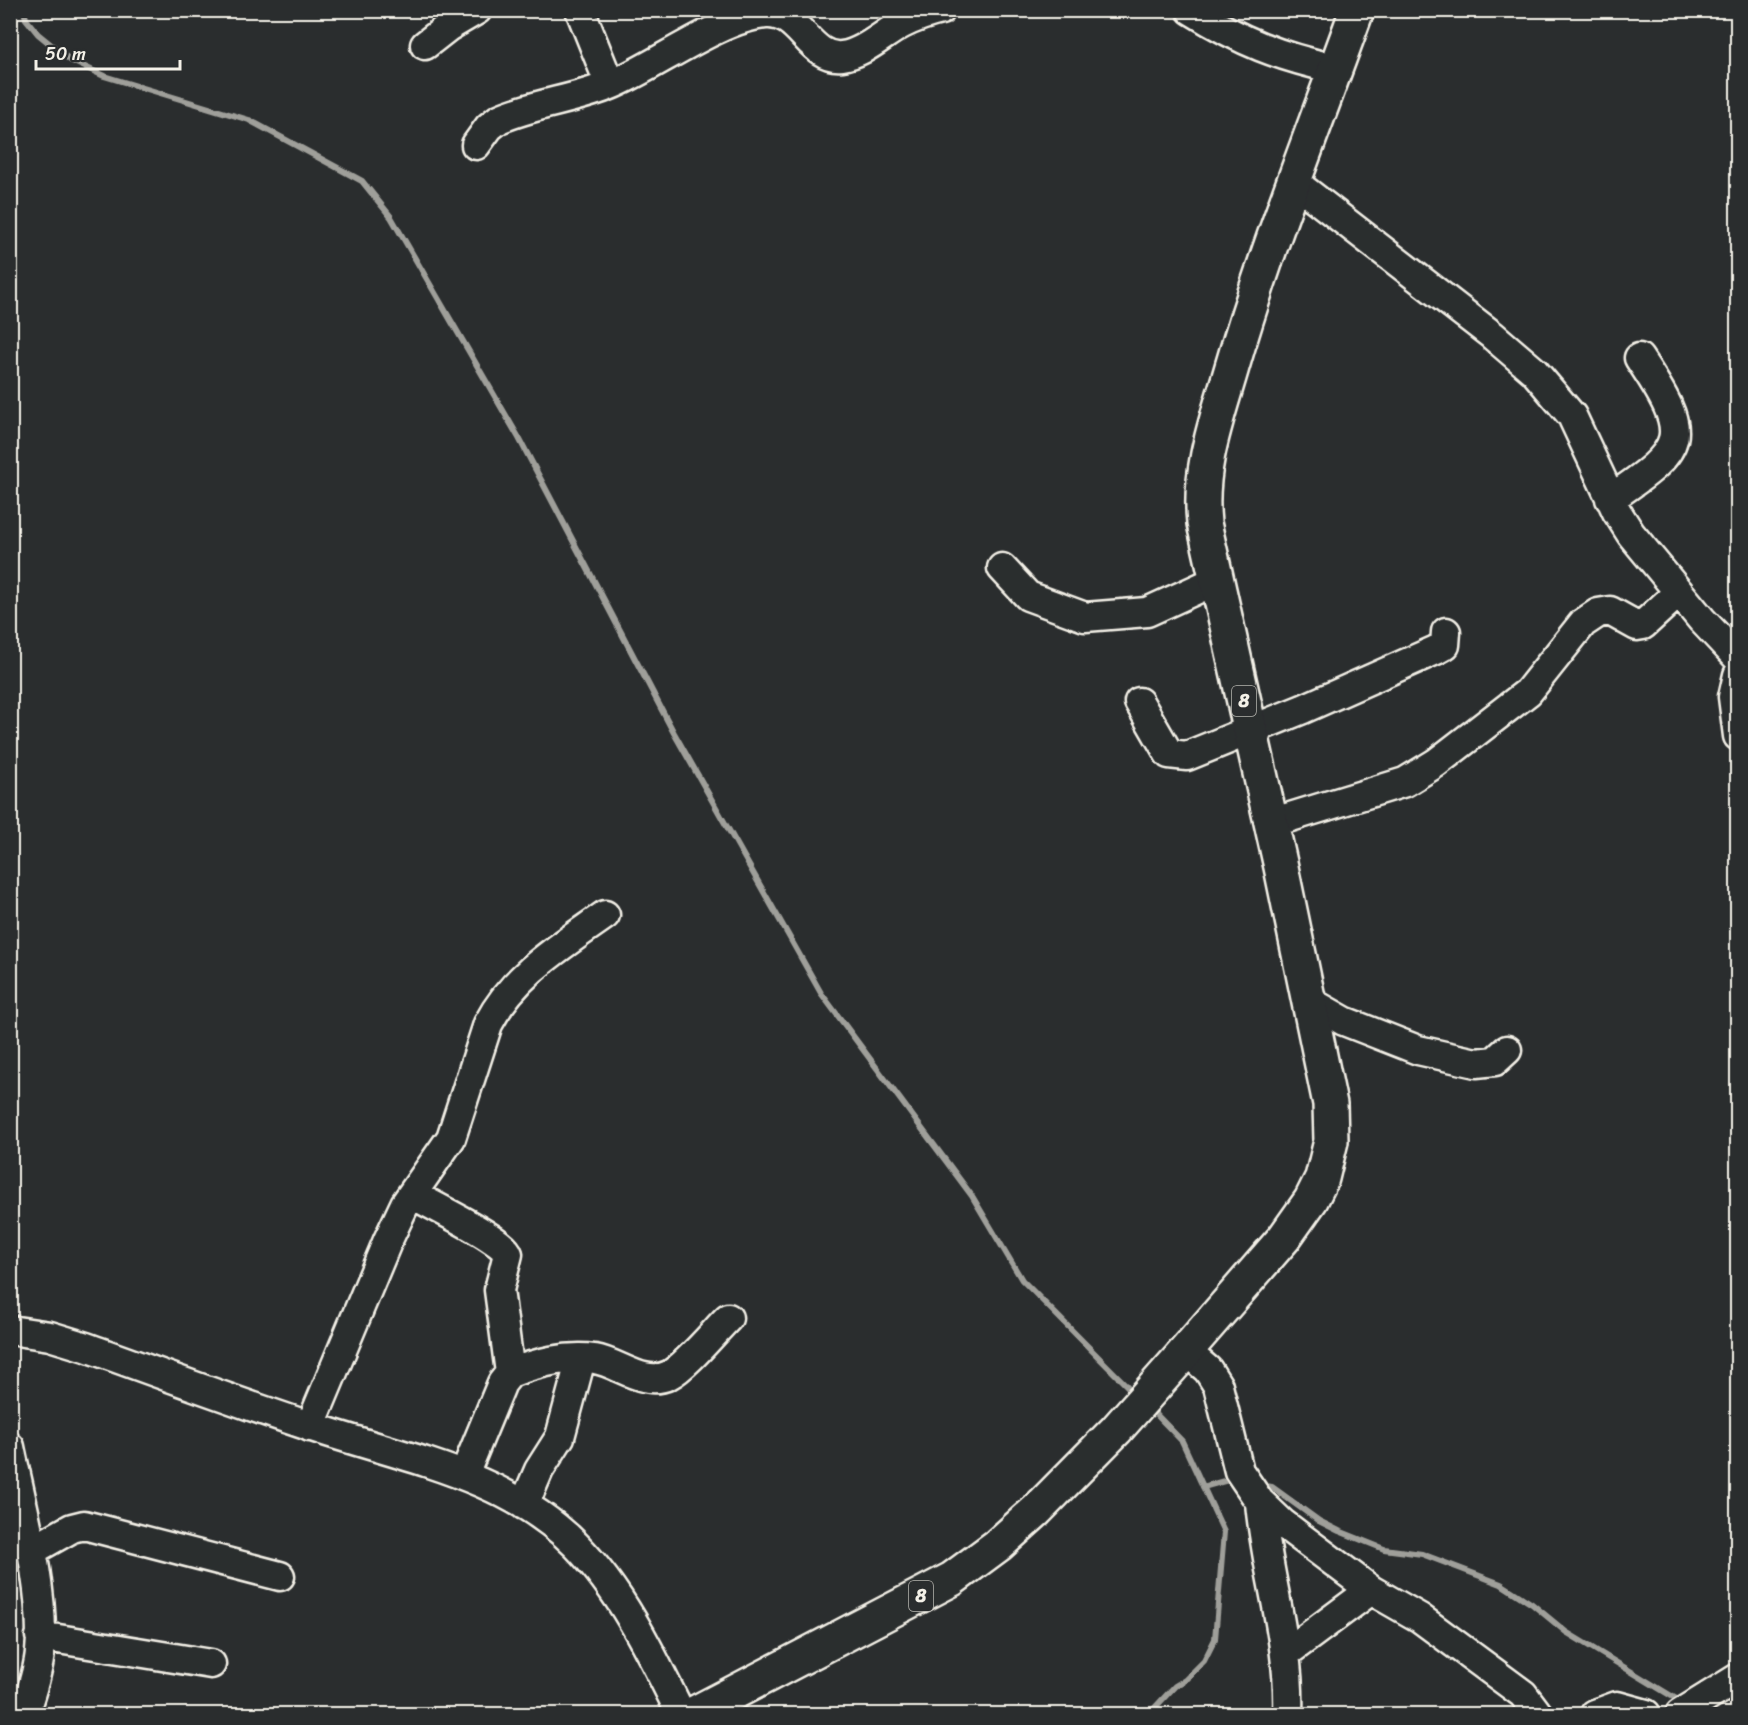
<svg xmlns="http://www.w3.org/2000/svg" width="1748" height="1725" font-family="Sriracha,sans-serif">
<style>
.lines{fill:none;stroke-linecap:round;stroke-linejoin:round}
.stream{stroke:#9f9f9a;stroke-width:6}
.minor-casing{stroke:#f4f1e8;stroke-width:33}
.highway-casing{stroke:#f4f1e8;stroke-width:38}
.minor{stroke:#2a2d2e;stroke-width:28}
.highway{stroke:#2a2d2e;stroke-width:33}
.labels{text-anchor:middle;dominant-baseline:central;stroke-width:4.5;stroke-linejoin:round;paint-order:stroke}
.shield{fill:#2a2d2e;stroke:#b7b6b0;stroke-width:1.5}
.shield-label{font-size:18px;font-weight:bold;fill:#f4f1e8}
</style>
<rect width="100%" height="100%" fill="#2a2d2e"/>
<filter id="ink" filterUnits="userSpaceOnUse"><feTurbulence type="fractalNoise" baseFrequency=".0167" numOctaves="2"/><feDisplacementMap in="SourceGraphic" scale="12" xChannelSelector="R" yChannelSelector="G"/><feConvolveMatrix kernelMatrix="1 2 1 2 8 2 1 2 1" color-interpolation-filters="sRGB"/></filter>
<g filter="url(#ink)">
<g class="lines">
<path class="stream" d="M24,10L26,19L38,34L70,60L104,76L249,120L362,181L391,217L519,438L674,733L821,993L972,1196L1022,1280L1135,1394
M1149,1407L1182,1441L1224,1532L1215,1639L1204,1661L1185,1680L1175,1686L1149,1714
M1260,1485L1272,1487L1319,1521L1339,1531L1384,1549L1422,1554L1501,1584L1532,1604L1566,1632L1683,1703
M1203,1487L1228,1480L1235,1481"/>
<g class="minor-casing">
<path id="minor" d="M580,10L610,85
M1191,10C1242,42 1278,56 1336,69
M425,45L448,27L477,10
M476,145L489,127L499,119C535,103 576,100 613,84C656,66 721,17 766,14C800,11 809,60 842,56C864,53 883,34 902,24C914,18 928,13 941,10
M1294,182L1492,335L1534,371L1572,416L1617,512L1631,534L1702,620L1738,658
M1610,499C1687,447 1692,437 1639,358
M1002,568L1028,596L1085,617L1147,612L1217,580
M1738,675L1733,697L1738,736
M1139,702L1169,754L1187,756L1303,709L1436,650L1445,645L1446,632
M1271,823L1405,782L1436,763L1528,692L1583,623L1598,613L1610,611L1637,626L1643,625L1679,592
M1309,1001L1344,1021L1418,1050L1476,1063L1495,1061L1507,1050
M412,1194C429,1204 504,1240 508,1254L499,1290L510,1373L502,1383L464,1475
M10,1330L50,1336L86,1347C161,1374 234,1401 309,1426C400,1457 506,1474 576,1545C623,1593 652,1655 681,1714
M1186,1351L1208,1370L1218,1386L1239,1471L1260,1502L1282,1523L1371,1590L1420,1618L1523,1694L1538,1714
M510,1373C537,1363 566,1355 595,1359C619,1363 644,1387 669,1375C686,1366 714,1332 728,1318
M310,1427L388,1240L405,1204L451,1138L488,1024C514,974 560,947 605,915
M10,1447C22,1506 46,1594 40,1652C38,1674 30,1694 24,1714
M1260,1502C1266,1573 1291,1643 1288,1714
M524,1505L539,1470L560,1437L581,1359
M31,1551L72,1528L84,1525L280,1576
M40,1636L211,1664
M1285,1654L1371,1590
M1595,1714L1617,1706L1646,1714
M1680,1714L1738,1678"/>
</g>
<g class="highway-casing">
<path id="highway" d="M693,1714L952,1579L998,1545L1037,1510L1116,1430L1178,1360L1284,1238L1311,1200L1322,1178L1331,1141L1330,1104L1281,867L1204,523C1198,468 1217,419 1232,367C1267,246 1314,129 1357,10"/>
</g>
<use href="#minor" class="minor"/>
<use href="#highway" class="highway"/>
</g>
</g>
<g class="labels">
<g class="shield">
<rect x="1232" y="686" width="24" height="30" rx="4.5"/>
<rect x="909" y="1581" width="24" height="30" rx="4.5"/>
</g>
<g class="shield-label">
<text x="1244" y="701">8</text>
<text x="921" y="1596">8</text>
</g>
</g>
<rect width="1748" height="1725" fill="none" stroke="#2a2d2e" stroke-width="36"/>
<rect x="18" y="18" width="1712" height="1689" fill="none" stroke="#f4f1e8" stroke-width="2" filter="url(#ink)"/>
<path d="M36 60v9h144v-9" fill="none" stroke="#f4f1e8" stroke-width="3"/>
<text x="45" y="60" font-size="18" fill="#f4f1e8" stroke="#2a2d2e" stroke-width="4.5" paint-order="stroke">50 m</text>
</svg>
